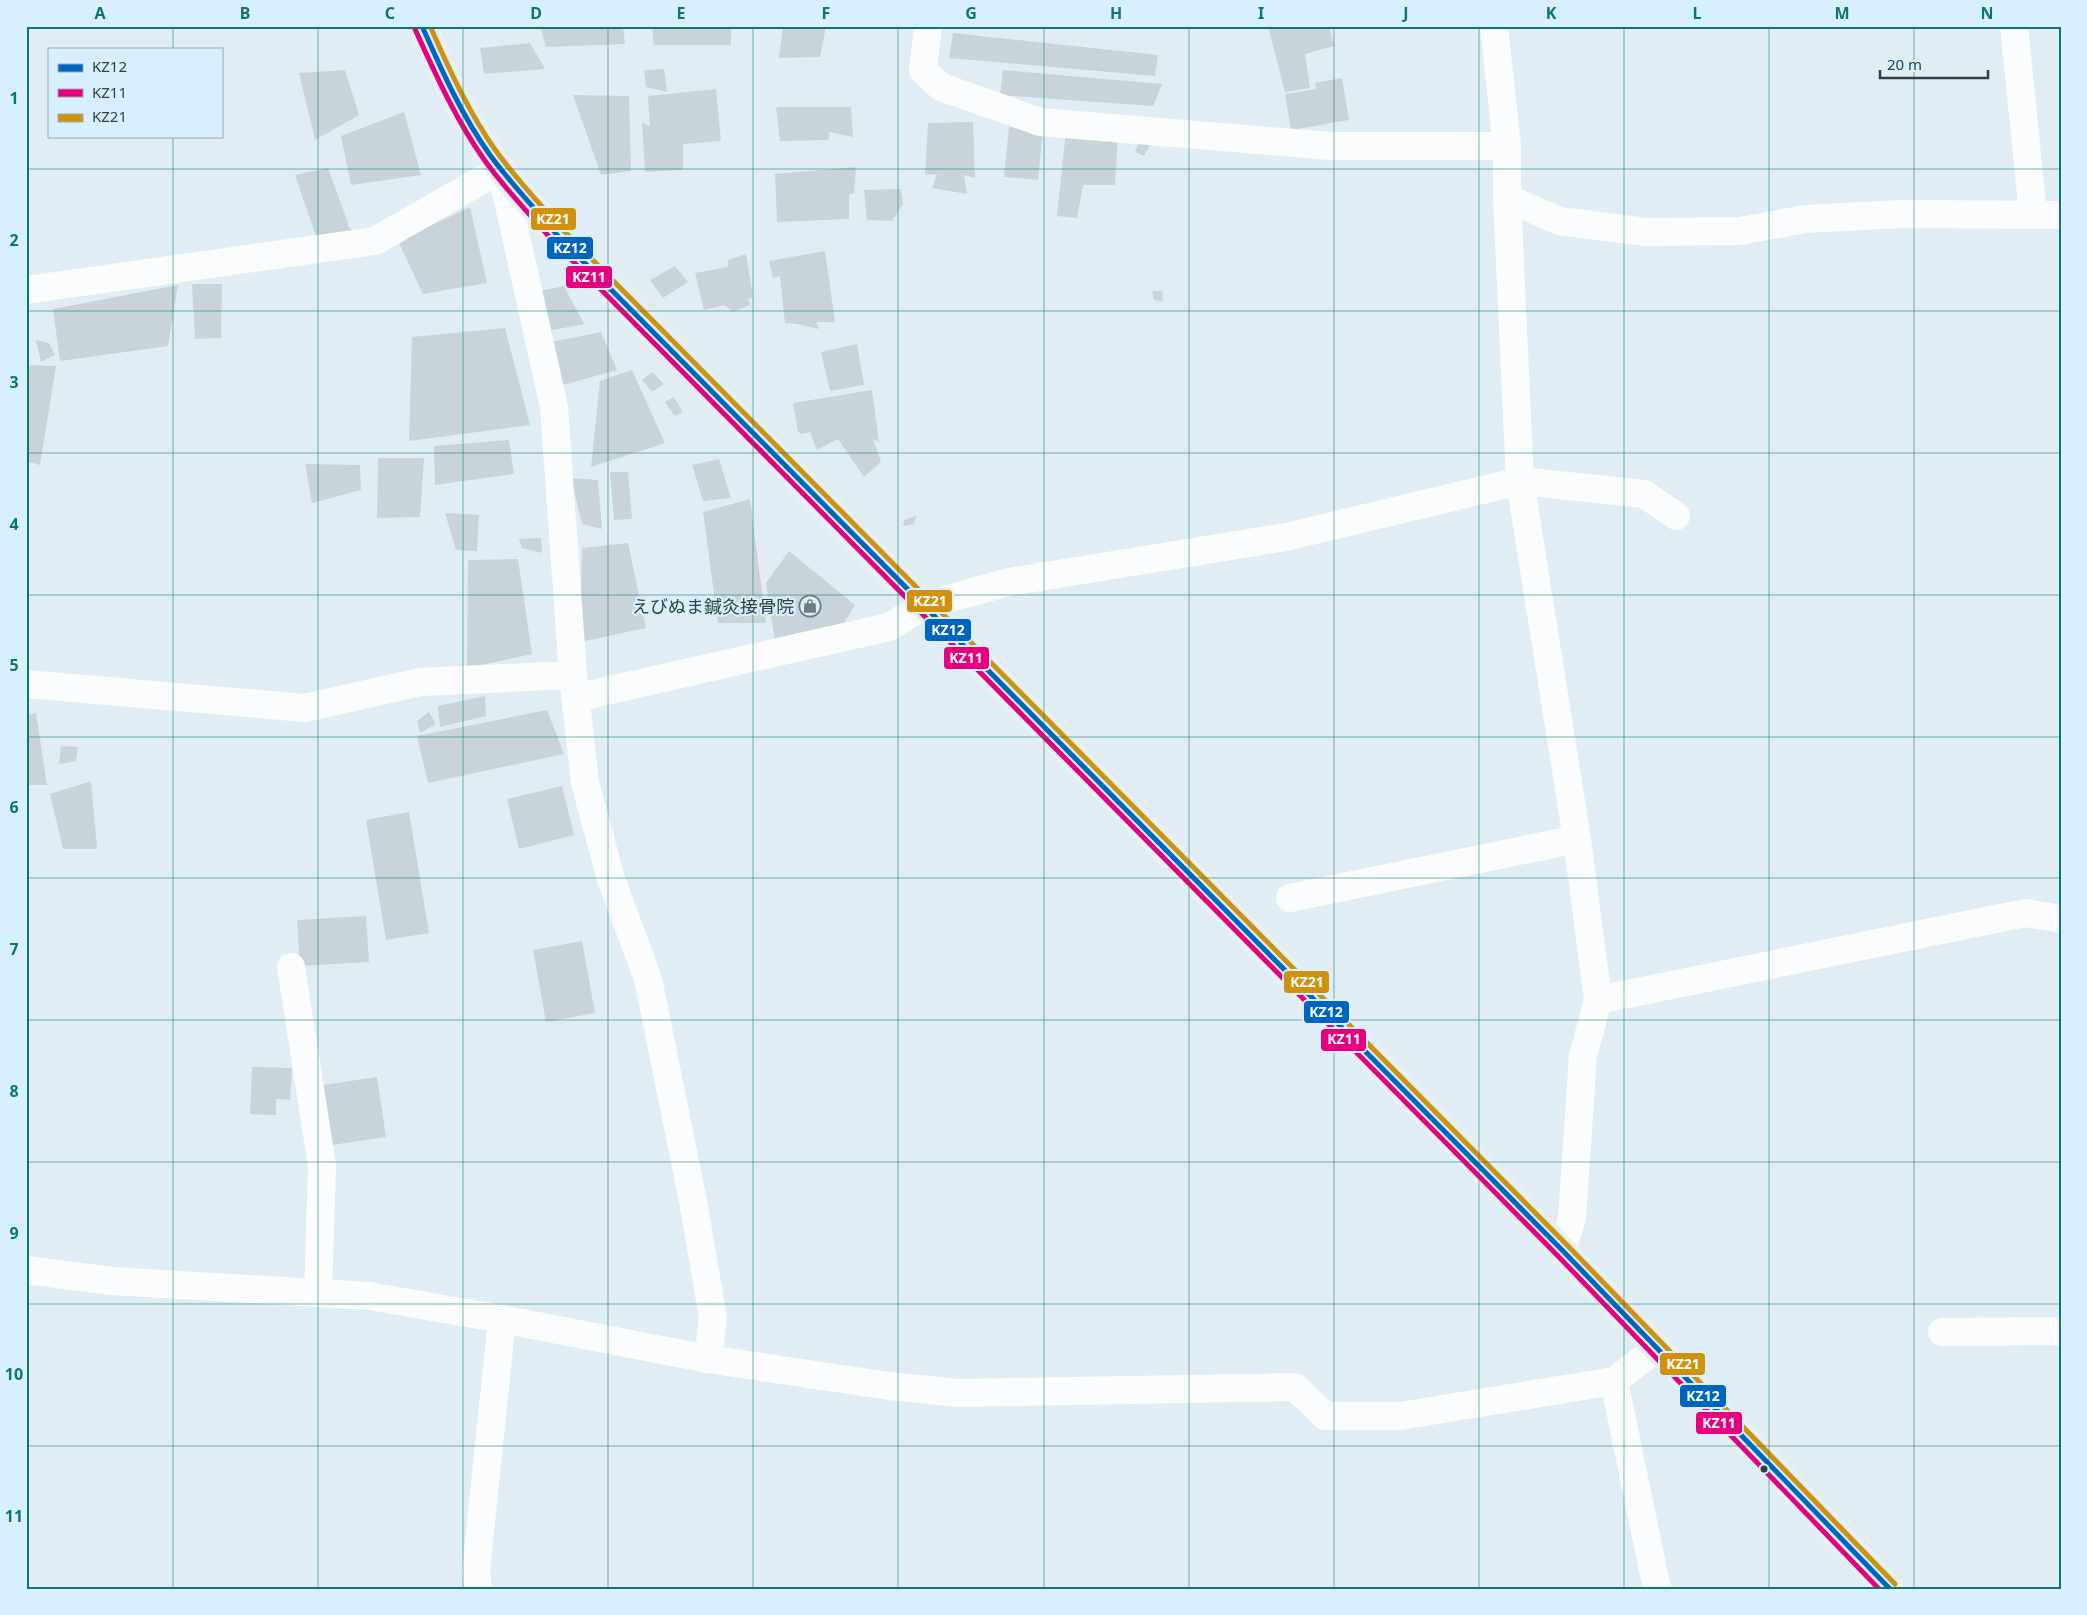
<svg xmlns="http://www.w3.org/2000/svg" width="2087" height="1615" font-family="'Noto Sans','Noto Sans JP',sans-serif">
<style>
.building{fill:#c9d4da}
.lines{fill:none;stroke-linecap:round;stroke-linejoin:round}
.minor{stroke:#fafcfe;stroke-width:28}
.major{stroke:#eef0ec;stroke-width:28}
.bus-1-casing{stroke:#d8f0fd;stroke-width:9}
.bus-2-casing{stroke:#d8f0fd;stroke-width:9}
.bus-3-casing{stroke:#d8f0fd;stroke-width:9}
.bus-1{stroke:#0065bd;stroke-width:5}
.bus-2{stroke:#e5007d;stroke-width:5}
.bus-3{stroke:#d0910e;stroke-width:5}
.grid{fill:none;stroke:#0f766e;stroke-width:1;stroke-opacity:0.55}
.bus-dot{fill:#333f45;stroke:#d8f0fd;stroke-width:2}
.labels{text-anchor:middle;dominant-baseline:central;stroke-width:4.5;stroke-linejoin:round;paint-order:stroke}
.poi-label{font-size:18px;fill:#333f45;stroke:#d8f0fd;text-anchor:end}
.line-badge{stroke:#d8f0fd;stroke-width:2}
.badge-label{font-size:14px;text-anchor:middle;font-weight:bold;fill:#fff}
.neatline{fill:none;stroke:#0f766e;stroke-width:2}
.grid-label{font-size:16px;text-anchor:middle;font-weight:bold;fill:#0f766e}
</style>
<rect width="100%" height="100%" fill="#e0edf5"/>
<path class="building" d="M540,26H623L625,44L546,47Z
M652,26H731V45H654Z
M783,26H826L820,57L779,58Z
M1268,26H1329L1334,46L1305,54L1310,88L1285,92Z
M953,33L1158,55L1155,76L949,58Z
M530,43L545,69L484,74L480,48Z
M664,69L667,92L646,87L644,70Z
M345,70L359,115L315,140L299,73Z
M1003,70L1162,84L1153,106L1000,95Z
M1342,78L1349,120L1291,130L1285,94L1316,89L1315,83Z
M716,89L721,141L683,144V170L645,172L642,123L650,126L648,96Z
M573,95L629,96L631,171L601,175Z
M776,107H851L853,137L829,132V140L780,141Z
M404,112L421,175L351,185L341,136Z
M973,122L975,178L964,175L967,194L932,188L937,174L925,175L928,123Z
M1009,127L1043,130L1038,180L1004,177Z
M1066,131L1118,135L1115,185H1083L1077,218L1057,216Z
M1140,138L1152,141L1144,156L1135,152Z
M856,167L854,193L849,195V219L777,222L775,174Z
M328,168L352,234L317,239L295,175Z
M901,189L903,204L892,221L867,220L864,190Z
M470,207L487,283L423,294L398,241Z
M825,251L835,322H816L819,329L797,324L785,323L780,276L773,278L769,261Z
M746,254L753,297L748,299L750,305L733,312L724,305L704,310L695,273L728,267V260Z
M675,266L688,282L663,298L650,280Z
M192,284H222L221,338L195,339Z
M178,285L168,346L60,361L53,309Z
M564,286L584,324L548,331L535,292Z
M1152,291H1162L1163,301L1154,300Z
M505,328L530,425L409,441L412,337Z
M601,332L617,370L556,387L552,342Z
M36,340L49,343L55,355L41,362Z
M857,344L864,385L830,391L821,352Z
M26,365L56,366L40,465L26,461Z
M632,370L665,443L591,467L600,381Z
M652,372L664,384L652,392L642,380Z
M872,390L879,442L873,439L881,462L864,477L838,439L817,450L810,432L802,434L798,432L793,403Z
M674,397L683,412L675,416L665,402Z
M509,440L514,474L435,485L434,446Z
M378,458H424L420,517L377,518Z
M719,459L731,498L703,501L692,465Z
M305,464L360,465L361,490L312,503Z
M610,472H628L632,519L614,520Z
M571,478L598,480L602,529L582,524Z
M750,499L766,623H718L703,512Z
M445,513L479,515L477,551L456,550Z
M916,516L914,524L903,526L904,520Z
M541,538L542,553L522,548L519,539Z
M628,543L646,628L580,642L582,548Z
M789,551L855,605L841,628L775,641L766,583Z
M518,559L532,654L467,668L468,560Z
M485,696L486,716L440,727L438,706Z
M547,710L564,754L428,783L417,736Z
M429,712L436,724L420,733L417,721Z
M36,713L47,785H26V716Z
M61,746L78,747L76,761L59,764Z
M91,781L97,849H63L50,794Z
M562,786L574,835L519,849L507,799Z
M409,812L429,933L386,940L366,820Z
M366,916L369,962L300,966L297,920Z
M582,941L595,1013L546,1022L533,950Z
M252,1067L292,1068L290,1100L276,1099V1115L250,1114Z
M377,1077L386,1137L332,1145L323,1085Z"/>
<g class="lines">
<path class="minor" d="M928,26L923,70L941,87L1040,122L1330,146H1507
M1494,26L1507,146V198L1520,481L1577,839L1598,1000L1583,1056L1572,1218L1562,1250
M2014,26L2033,214
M1507,198L1559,221L1646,232L1740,231L1805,219L1902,214L2061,215
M26,290L375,241L501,169L554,407L573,675L585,783L611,879L648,979L693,1201L713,1318L708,1359
M26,684L305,708L420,682L573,675
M575,698L889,627L925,605L1009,582L1286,537L1520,481L1644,494L1676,516
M1290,898L1577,839
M291,967L322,1166L318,1293
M1598,1000L2025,913L2061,919
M26,1270L112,1281L369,1296L502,1319L708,1359L889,1386L959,1393L1295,1387L1325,1416H1400L1614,1381L1657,1348
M1942,1332L2061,1331
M1614,1381L1657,1589
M478,1589L476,1571L502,1319"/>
<path class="major" d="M422,26C444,76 468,128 502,171C519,193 539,213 557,235L1562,1250L1890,1589"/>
<g class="bus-1-casing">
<path id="bus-1" d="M422,26C442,71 462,116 490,155C511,184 535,208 557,235L1562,1250L1890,1589"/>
</g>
<g class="bus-2-casing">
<path id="bus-2" d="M415,29C435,73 455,118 483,158C503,187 529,213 552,240L1557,1255L1879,1589"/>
</g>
<g class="bus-3-casing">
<path id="bus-3" d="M430,26C449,69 469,113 496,151C516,179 540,204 563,230L1567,1245L1895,1584"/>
</g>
<use href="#bus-1" class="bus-1"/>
<use href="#bus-2" class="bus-2"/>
<use href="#bus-3" class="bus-3"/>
</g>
<path class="grid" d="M173,26V49M318,26V1589M463,26V1589M608,26V1589M753,26V1589M898,26V1589M1044,26V1589M1189,26V1589M1334,26V1589M1479,26V1589M1624,26V1589M1769,26V1589M1914,26V1589M173,136V1589M26,169H2061M26,311H2061M26,453H2061M26,595H2061M26,737H2061M26,878H2061M26,1020H2061M26,1162H2061M26,1304H2061M26,1446H2061"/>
<defs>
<g id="shop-ring" transform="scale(1.125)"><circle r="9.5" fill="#d8f0fd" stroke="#707c83" stroke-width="1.5"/><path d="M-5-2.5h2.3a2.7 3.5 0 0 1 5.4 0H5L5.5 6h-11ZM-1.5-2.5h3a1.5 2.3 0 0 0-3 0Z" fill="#707c83"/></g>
</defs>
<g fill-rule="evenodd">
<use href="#shop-ring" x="810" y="606"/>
</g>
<circle class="bus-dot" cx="1764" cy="1469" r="4.5"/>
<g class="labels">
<g class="poi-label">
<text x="794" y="606">えびぬま鍼灸接骨院</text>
</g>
</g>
<g class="line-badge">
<rect x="530" y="207" width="47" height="24" rx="5" fill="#d0910e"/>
<rect x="546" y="236" width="48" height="24" rx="5" fill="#0065bd"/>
<rect x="565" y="265" width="48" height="24" rx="5" fill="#e5007d"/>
<rect x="906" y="589" width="47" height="24" rx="5" fill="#d0910e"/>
<rect x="924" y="618" width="48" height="24" rx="5" fill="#0065bd"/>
<rect x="943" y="646" width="47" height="24" rx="5" fill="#e5007d"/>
<rect x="1283" y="970" width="47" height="24" rx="5" fill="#d0910e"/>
<rect x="1303" y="1000" width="47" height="24" rx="5" fill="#0065bd"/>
<rect x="1320" y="1028" width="47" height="24" rx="5" fill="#e5007d"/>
<rect x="1659" y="1352" width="47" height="24" rx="5" fill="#d0910e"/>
<rect x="1679" y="1384" width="48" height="24" rx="5" fill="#0065bd"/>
<rect x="1695" y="1411" width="48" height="24" rx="5" fill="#e5007d"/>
</g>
<g class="badge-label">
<text x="553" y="224">KZ21</text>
<text x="570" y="253">KZ12</text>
<text x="589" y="282">KZ11</text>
<text x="930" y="606">KZ21</text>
<text x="948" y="635">KZ12</text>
<text x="966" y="663">KZ11</text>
<text x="1307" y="987">KZ21</text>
<text x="1326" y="1017">KZ12</text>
<text x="1344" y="1044">KZ11</text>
<text x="1683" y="1369">KZ21</text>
<text x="1703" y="1401">KZ12</text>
<text x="1719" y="1428">KZ11</text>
</g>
<rect width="2087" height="1615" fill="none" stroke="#d8f0fd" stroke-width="55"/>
<rect x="48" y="48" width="175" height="90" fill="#d8f0fd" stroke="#96a9b3"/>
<rect x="58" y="64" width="25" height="8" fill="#0065bd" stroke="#96a9b3"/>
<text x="92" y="72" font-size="15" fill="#333f45">KZ12</text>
<rect x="58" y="89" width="25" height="8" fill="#e5007d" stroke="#96a9b3"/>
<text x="92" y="98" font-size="15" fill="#333f45">KZ11</text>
<rect x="58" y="114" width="25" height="8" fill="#d0910e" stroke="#96a9b3"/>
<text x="92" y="122" font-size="15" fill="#333f45">KZ21</text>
<path d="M1880 70v8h108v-8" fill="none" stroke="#333f45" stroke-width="2.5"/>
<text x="1887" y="70" font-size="15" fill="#333f45" stroke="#d8f0fd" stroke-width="4" paint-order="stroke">20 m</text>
<rect x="28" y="28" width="2032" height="1560" class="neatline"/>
<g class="grid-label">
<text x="100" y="19">A</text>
<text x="245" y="19">B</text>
<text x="390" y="19">C</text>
<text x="536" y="19">D</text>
<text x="681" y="19">E</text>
<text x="826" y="19">F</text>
<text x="971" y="19">G</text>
<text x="1116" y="19">H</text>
<text x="1261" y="19">I</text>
<text x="1406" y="19">J</text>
<text x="1551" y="19">K</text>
<text x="1697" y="19">L</text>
<text x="1842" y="19">M</text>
<text x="1987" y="19">N</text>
<text x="14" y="104">1</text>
<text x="14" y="246">2</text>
<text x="14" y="388">3</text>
<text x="14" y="530">4</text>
<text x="14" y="671">5</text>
<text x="14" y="813">6</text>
<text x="14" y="955">7</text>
<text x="14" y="1097">8</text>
<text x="14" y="1239">9</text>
<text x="14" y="1380">10</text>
<text x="14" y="1522">11</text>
</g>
</svg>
